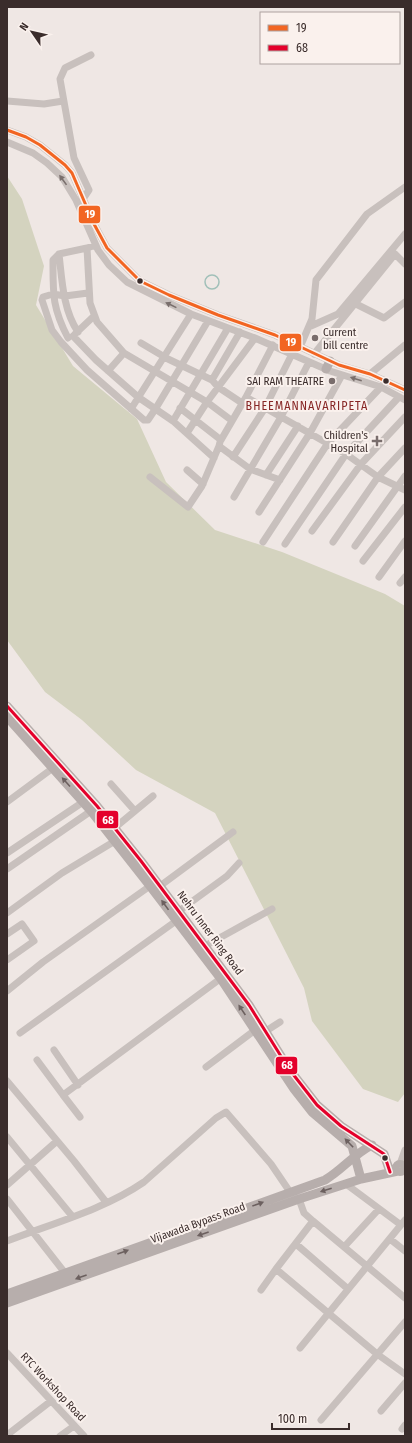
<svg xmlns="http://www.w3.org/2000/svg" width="412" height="1443" font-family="'Fira Sans Condensed',sans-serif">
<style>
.green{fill:#d4d3bf}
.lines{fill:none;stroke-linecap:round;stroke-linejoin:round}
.stream{stroke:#a1c0b9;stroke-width:1.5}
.minor{stroke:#c8c0bd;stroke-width:7}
.major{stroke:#b7aeac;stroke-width:9}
.bus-1-casing{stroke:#faf1ed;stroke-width:6}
.bus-2-casing{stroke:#faf1ed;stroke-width:6}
.bus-1{stroke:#f26522;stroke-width:3}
.bus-2{stroke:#e4002b;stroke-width:3}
.oneway{fill:#7a6f6d}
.oneway2{fill:#6c605f}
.bus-dot{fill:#3a2c2b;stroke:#faf1ed;stroke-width:1.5}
.poi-dot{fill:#796d6c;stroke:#faf1ed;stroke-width:1.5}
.labels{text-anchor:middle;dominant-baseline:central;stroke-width:4;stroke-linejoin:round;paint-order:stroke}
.poi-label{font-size:11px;fill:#3a2c2b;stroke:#faf1ed;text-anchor:end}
.street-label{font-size:11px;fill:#3a2c2b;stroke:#faf1ed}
.neighbourhood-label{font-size:12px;letter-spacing:1px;fill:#872625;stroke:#faf1ed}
.line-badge{stroke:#faf1ed;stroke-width:1.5}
.badge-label{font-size:11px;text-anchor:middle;font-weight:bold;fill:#fff}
</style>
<rect width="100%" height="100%" fill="#efe7e4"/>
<path class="green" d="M7,176L22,199L44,266L36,305L73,366L137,419L166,482L215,530L282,552L385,594L405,606V1093L398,1102L363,1089L312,1021L304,988L215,813L136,770L82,720L45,692L7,640Z"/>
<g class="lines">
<path class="stream" d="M205 282a7 7 0 1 1 14 0a7 7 0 1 1-14 0Z"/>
<path class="minor" d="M7,101L44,104L63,101
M7,130L26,137L40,145L65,165L72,173L94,224L107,248L140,281L169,295L218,315L275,335L339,365L370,374L405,390
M7,142L33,153L47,163L62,177L76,200L98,250L109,265L127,282L191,314L255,338L330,371L381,387L405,400
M83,199L89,190L74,158L60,79L65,68L91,55
M96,245L87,248L90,303L97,322L124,353L207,402L231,420
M59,254C62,280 63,310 78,332
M88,293L65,296L53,294L43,297L42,300L52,330L61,342L87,370L144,420H148L156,408L208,321
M354,303L384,318L405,302
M311,326L338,314L405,234
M75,334L94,316
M73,336L96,360L138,397L173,421L214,458
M68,338C52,307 53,294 53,260L59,254L87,248
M141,343L168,359L212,380L218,387L242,403
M300,347L312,319L316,280L367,214L405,187
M314,354L395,254L405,264
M108,371L124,353
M370,374L405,345
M212,380L240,332
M246,397L346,454L378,477L405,490
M180,408L221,440L246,397L273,345
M131,409L191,314
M173,421L228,328
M187,433L207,402L255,338
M220,442L219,446L250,469L280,480
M233,457L265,408L292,354
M187,470L203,484
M266,475L298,426
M150,477L188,507L202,486L219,446
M234,497L281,417L309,362
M259,512L310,433L342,375
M312,531L361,464L405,417
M263,542L328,443L381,387
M333,542L378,477L405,448
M285,544L346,454L399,397
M355,546L405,476
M363,561L405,507
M379,577L405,541
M400,583L405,577
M111,784L135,811
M7,802L53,768
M112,830L153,796
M7,853L83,802
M7,869L91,811
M160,886L233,832
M179,911L227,876L239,863
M7,913L62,873L115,841
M7,934L22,924L34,941L7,960
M205,946L272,909
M7,991L43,962L150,886
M266,1031L280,1022
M20,1033L176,921
M54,1050L78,1085
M37,1060L63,1095
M206,1067L255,1030
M7,1081L74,1161L106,1202
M80,1117L63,1095L224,976
M7,1137L72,1216
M400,1164L405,1150
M403,1168H405
M346,1184L401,1225
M7,1185L57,1141
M7,1199L65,1273
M313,1221L405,1298
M390,1239L405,1251
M7,1241C53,1223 103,1210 144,1182L216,1118L226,1112L271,1164L290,1192
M296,1244L348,1289
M344,1247L379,1209
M276,1269L313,1221L304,1213L299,1199
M261,1290L276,1269L377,1354L405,1374
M300,1348L405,1220
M7,1353L84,1436
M381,1411L405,1383
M321,1420L405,1322
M402,1429L405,1425
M7,1435L51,1401
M60,1436L74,1426"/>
<path class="major" d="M326,369L330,361
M7,706L97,806L141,861L249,1005L289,1069L317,1105L341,1126L384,1154L390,1172
M7,717L91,811L150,886L221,979L294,1089L312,1112L352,1146L361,1179
M396.5 1168a3.5 3.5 0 1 1 7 0a3.5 3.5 0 1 1-7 0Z
M7,1294L325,1180C342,1170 354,1154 372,1145
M7,1303L299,1199L361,1179L398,1171"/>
<g class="bus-1-casing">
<path id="bus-1" d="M7,130L26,137L40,145L65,165L72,173L94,224L107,248L140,281L169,295L218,315L275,335L339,365L370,374L405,390"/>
</g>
<g class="bus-2-casing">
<path id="bus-2" d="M7,706L97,806L141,861L249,1005L289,1069L317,1105L341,1126L384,1154L390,1172"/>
</g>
<use href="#bus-1" class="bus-1"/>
<use href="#bus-2" class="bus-2"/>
</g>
<defs><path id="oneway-solid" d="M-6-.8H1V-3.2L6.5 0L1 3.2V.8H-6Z"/></defs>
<g class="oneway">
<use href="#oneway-solid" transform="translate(63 180) rotate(-126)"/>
<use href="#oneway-solid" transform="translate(171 305) rotate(-154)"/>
<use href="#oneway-solid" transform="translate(356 379) rotate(-163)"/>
</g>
<g class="oneway2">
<use href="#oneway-solid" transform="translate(66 782) rotate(-132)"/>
<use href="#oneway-solid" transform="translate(165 905) rotate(-126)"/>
<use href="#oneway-solid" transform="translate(242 1010) rotate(-124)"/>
<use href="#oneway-solid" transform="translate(349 1143) rotate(-134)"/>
<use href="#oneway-solid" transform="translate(326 1190) rotate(162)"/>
<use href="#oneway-solid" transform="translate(258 1204) rotate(-20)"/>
<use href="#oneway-solid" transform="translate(203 1234) rotate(161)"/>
<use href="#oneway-solid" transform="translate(123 1252) rotate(-20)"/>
<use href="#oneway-solid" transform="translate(81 1277) rotate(160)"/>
</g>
<g class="bus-dot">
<circle cx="140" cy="281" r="3.5"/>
<circle cx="386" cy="381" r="3.5"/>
<circle cx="385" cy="1158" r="3.5"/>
</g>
<g class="poi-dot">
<circle cx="315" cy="338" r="4"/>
<circle cx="332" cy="381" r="4"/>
<path d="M375 435h4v4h4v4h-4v4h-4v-4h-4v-4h4z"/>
</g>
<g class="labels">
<g class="poi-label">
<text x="323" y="332" text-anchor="start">Current<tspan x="323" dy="13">bill centre</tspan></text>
<text x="324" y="381">SAI RAM THEATRE</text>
<text x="368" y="435">Children's<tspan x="368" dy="13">Hospital</tspan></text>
</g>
<g class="street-label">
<text transform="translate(210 933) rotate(53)">Nehru Inner Ring Road</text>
<text transform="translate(198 1223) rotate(-20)">Vijawada Bypass Road</text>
<text transform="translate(53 1387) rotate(47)">RTC Workshop Road</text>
</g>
<g class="neighbourhood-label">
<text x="307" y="406">BHEEMANNAVARIPETA</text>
</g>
</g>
<g class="line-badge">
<rect x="78" y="205" width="23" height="19" rx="4" fill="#f26522"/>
<rect x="279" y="333" width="23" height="19" rx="4" fill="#f26522"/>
<rect x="96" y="810" width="23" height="19" rx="4" fill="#e4002b"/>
<rect x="275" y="1056" width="23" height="19" rx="4" fill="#e4002b"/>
</g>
<g class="badge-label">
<text x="90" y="218">19</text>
<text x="291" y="346">19</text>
<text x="108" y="824">68</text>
<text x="287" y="1069">68</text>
</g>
<rect width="412" height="1443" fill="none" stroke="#3a2c2b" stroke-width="16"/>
<rect x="260" y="12" width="140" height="52" fill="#faf1ed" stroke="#ada29f"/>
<rect x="268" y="25" width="20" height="6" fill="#f26522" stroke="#ada29f"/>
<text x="296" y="32" font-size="12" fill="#3a2c2b">19</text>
<rect x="268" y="45" width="20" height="6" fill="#e4002b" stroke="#ada29f"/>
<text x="296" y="52" font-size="12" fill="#3a2c2b">68</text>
<g transform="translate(32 32) rotate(304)" stroke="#faf1ed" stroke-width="3" paint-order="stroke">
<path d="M0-3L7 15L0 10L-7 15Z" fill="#3a2c2b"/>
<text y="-6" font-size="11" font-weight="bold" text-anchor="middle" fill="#3a2c2b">N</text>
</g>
<path d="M272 1423v6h77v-6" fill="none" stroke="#3a2c2b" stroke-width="2"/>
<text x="278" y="1423" font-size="12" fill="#3a2c2b" stroke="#faf1ed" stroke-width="3" paint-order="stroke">100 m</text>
</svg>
